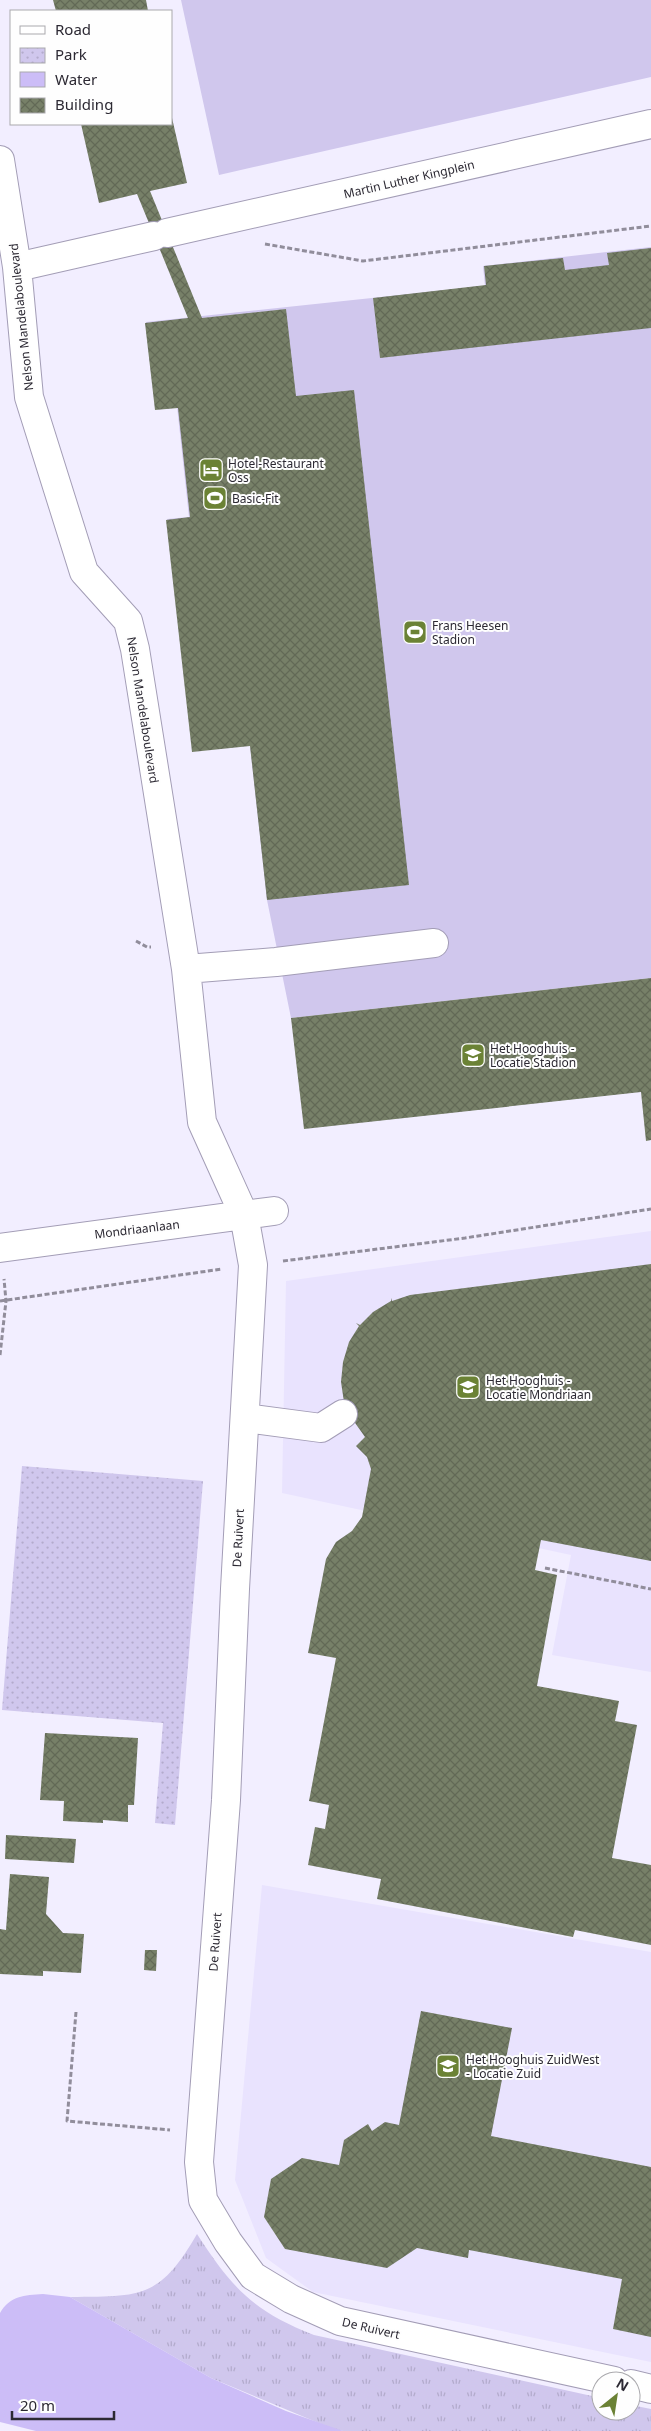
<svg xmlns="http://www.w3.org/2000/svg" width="651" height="2431" font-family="'Noto Sans',sans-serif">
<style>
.built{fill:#e9e3fe}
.grass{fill:url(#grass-tufts)}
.park{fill:url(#park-dots)}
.pitch{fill:#d0c7ed}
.water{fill:#ccbdf7}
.building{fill:url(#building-cross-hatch)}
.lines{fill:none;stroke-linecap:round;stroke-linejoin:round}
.minor-casing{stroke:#a39db6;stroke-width:30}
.path{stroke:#918d9b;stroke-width:3;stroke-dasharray:5 2.5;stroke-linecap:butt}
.minor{stroke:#fff;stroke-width:28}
.labels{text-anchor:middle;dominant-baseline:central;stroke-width:4;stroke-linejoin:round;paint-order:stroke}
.street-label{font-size:12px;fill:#2c2933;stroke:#fefefe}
.poi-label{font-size:12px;fill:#2c2933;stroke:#fefefe;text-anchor:start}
</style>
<defs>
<pattern id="grass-tufts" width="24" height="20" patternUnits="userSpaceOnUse" patternTransform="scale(1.25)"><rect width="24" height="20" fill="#d0c7ed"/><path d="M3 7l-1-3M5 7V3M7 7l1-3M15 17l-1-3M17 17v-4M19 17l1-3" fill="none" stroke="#b3abcc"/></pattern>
<pattern id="park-dots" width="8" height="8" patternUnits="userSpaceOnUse" patternTransform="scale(1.25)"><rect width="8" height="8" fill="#d0c7ed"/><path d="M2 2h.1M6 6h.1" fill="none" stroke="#b3abcc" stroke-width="1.8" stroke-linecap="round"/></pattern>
<pattern id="building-cross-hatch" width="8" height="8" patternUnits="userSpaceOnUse" patternTransform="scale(1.25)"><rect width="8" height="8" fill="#778068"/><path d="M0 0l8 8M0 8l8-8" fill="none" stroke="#626956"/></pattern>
</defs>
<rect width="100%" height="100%" fill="#f2eeff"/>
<path class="built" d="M651,1231V1672L552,1655L571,1555L282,1493L286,1281Z
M262,1885L651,1952V2362L313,2292L266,2258L235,2180Z"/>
<path class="grass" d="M197,2234C232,2288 253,2311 314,2335L601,2398V2411H631V2405L651,2409V2431H343L333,2429L211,2378L70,2297C140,2296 159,2300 197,2234Z"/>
<path class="park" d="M22,1466L203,1481L175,1825L155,1823L163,1723L2,1710Z"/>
<path class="pitch" d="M181,0H651V77L219,175Z
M651,247V978L291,1018L267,900L250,745L193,751L167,519L189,517L173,369L151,371L146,322L485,286L483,266Z"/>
<path class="water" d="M43,2294L70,2297L211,2378L286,2411L343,2431H36L0,2422V2313C10,2296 24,2295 43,2294Z"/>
<path class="building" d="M53,0H146L148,11H56Z
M172,118L187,183L150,191L202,318L286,309L296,396L354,390L409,885L267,900L250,746L192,752L166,520L190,517L178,408L155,410L145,323L188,318L137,194L99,203L81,124H171Z
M651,248V328L380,358L373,298L486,285L484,266L563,258L565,270L609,265L607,253Z
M651,978V1140L646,1141L641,1092L304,1129L291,1018Z
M651,1264V1561L541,1540L535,1570L557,1575L537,1686L619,1701L615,1721L637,1725L612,1858L651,1865V1945L575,1930L573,1937L377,1899L381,1879L308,1865L315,1827L325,1829L329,1805L309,1801L336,1658L308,1653L326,1559L336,1542L352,1531L362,1517L371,1469L367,1457L356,1446L365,1437L353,1420L344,1402L341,1382L343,1362L349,1342L359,1326L356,1323L360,1325L373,1312L391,1301V1298L392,1301L410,1295Z
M45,1733L138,1738L134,1805H128V1822L103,1820V1823L63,1821L64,1801L40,1800Z
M6,1835L76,1839L74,1863L5,1859Z
M10,1874L49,1877L46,1914L63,1933L84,1934L81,1973L43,1971V1976L0,1974V1929L6,1930Z
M145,1950H157L156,1971L144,1970Z
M421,2011L512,2028L491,2136L651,2167V2337L613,2329L622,2279L469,2250L468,2258L417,2248L387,2268L285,2249L264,2217L271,2179L302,2158L339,2165L344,2140L368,2124L372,2131L385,2122L399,2125Z"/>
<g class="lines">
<g class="minor-casing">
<path id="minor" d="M0,160L17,267L29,397L84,572L128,621L135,649L186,969L202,1122L244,1215L253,1265L235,1589L226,1800L199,2162L203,2200L228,2242L253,2276L291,2299L340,2321L614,2381
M167,233L651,124
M17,267L154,236
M186,969L276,962L434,943
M0,1248L274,1211
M245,1418L321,1428L343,1414
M631,2384L651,2389"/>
</g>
<path class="path" d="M265,244L363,261L651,226
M136,941L147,947H151
M283,1261L465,1238L651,1209
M0,1301L222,1269
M0,1355L6,1301L4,1279
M545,1568L651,1589
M76,2012L67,2121L170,2130"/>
<use href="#minor" class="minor"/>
</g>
<defs>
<g id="hotel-square" transform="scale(1.25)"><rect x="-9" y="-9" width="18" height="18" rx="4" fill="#6b8235" stroke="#fefefe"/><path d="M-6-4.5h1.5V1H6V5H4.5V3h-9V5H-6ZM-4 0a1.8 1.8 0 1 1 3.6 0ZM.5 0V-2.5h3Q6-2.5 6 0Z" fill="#fff"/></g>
<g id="stadium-square" transform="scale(1.25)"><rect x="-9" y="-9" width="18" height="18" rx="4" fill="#6b8235" stroke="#fefefe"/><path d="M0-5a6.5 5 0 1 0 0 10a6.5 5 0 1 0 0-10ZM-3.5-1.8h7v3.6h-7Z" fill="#fff"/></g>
<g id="school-square" transform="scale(1.25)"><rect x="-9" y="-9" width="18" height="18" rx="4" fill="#6b8235" stroke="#fefefe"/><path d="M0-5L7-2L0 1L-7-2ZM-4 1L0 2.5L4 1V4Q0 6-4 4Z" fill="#fff"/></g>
</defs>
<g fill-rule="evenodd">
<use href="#hotel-square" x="211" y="470"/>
<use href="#stadium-square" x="215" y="498"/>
<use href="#stadium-square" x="415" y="632"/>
<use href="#school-square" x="473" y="1055"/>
<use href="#school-square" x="468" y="1387"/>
<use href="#school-square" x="448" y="2066"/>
</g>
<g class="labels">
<g class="street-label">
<text transform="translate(409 179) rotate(-13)">Martin Luther Kingplein</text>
<text transform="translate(21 317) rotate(-96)">Nelson Mandelaboulevard</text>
<text transform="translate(143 710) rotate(81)">Nelson Mandelaboulevard</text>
<text transform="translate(137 1229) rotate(-7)">Mondriaanlaan</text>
<text transform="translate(238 1538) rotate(-87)">De Ruivert</text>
<text transform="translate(215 1942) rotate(-86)">De Ruivert</text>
<text transform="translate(371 2328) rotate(13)">De Ruivert</text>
</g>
<g class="poi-label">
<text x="228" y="463">Hotel-Restaurant<tspan x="228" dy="14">Oss</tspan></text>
<text x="232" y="498">Basic-Fit</text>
<text x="432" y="625">Frans Heesen<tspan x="432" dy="14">Stadion</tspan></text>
<text x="490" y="1048">Het Hooghuis -<tspan x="490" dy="14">Locatie Stadion</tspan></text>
<text x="486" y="1380">Het Hooghuis -<tspan x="486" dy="14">Locatie Mondriaan</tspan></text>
<text x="466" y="2059">Het Hooghuis ZuidWest<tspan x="466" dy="14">- Locatie Zuid</tspan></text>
</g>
</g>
<rect x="10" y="10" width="162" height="115" fill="#fefefe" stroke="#aaa9ad"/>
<rect x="20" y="26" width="25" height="8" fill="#ffffff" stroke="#aaa9ad"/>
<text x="55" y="35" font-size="15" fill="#2c2933">Road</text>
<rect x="20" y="48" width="25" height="15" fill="url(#park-dots)" stroke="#aaa9ad"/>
<text x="55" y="60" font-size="15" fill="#2c2933">Park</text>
<rect x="20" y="72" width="25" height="15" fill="#ccbdf7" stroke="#aaa9ad"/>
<text x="55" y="85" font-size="15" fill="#2c2933">Water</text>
<rect x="20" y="98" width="25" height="15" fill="url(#building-cross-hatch)" stroke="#aaa9ad"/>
<text x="55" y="110" font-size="15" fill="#2c2933">Building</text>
<g transform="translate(616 2396) rotate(30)"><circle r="24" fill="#fefefe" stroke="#aaa9ad"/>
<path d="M0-4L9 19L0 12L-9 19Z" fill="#6b8235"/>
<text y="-8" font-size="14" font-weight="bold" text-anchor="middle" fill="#2c2933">N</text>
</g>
<path d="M12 2411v8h102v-8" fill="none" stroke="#2c2933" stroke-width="2.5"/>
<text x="20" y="2411" font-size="15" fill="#2c2933" stroke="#fefefe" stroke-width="4" paint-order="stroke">20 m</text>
</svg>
